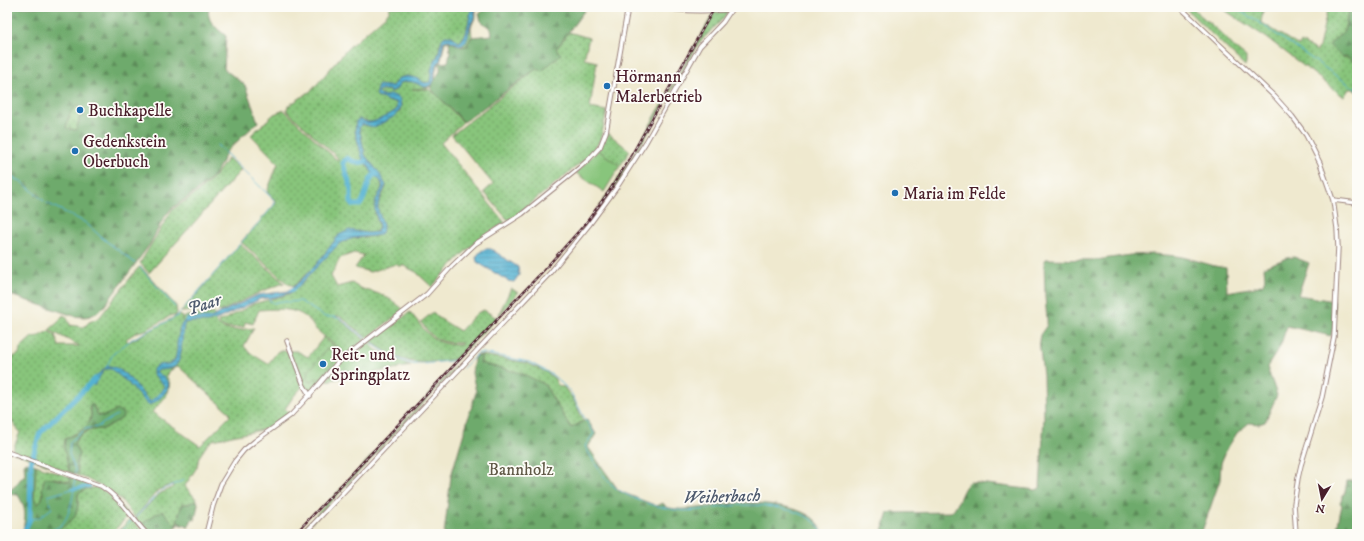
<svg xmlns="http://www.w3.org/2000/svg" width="1364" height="541" viewBox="0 0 1364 541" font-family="'IM FELL DW Pica',serif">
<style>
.grass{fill:url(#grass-dots);stroke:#697254;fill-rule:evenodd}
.forest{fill:url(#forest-firs);stroke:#5c644c;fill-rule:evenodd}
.wetland{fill:url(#wetland-marsh);stroke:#697254}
.garden{fill:#88c57c;stroke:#697254}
.water{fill:url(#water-rules);stroke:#4f687e}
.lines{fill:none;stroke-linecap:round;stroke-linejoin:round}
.stream{stroke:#54b2d2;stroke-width:1}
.canal{stroke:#54b2d2;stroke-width:3}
.river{stroke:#54b2d2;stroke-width:5}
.minor-casing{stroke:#9c847d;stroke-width:5.5}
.minor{stroke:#fff;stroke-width:3.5}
.rail-casing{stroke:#4a1f2b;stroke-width:2.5}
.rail{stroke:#fdfcf7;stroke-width:1;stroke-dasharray:3;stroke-linecap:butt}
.poi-dot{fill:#1f6fb2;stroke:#fdfcf7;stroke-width:1.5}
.labels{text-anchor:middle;stroke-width:3.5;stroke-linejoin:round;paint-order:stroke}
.poi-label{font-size:17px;fill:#4a1f2b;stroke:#fdfcf7;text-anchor:start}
.park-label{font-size:17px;fill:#605947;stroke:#fdfcf7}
.water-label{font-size:18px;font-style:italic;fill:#4e5a6e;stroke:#fdfcf7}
</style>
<defs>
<pattern id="grass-dots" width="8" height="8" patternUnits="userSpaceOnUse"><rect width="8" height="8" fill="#88c57c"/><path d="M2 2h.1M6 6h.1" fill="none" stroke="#719f66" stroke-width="1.8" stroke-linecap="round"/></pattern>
<pattern id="forest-firs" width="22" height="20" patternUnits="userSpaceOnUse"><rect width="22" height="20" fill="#6eaa6c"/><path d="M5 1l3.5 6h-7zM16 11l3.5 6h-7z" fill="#5c8a59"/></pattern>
<pattern id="wetland-marsh" width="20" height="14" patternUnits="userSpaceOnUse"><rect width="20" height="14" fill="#88c57c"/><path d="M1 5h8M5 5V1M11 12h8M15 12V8" fill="none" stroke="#719f66"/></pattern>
<pattern id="water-rules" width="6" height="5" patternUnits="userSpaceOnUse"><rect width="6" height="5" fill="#54b2d2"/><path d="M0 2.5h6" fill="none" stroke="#4890ab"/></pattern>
</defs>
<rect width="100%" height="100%" fill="#fdfcf7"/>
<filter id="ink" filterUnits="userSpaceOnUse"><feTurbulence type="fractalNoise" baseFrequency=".025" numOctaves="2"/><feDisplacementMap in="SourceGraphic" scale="8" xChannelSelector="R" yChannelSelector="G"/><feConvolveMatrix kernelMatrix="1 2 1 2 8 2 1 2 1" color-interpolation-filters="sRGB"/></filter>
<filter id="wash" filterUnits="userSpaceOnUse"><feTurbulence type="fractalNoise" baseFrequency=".012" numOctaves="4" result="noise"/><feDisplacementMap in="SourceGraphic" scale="16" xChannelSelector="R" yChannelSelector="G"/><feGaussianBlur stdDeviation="0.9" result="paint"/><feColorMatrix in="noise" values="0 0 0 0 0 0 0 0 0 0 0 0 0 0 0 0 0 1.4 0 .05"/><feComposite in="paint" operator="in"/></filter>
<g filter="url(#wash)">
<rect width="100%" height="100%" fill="#efe9cf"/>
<path class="grass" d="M390 7H472L466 33 462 40 459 42 452 36 441 41 438 55 432 67 430 82 425 83 416 78 407 76 399 78 392 86C387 87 383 84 378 86L376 92 385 100 396 102 397 109C393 113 375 123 370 122 368 122 366 121 364 120L355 131 363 160 366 163 373 174 380 180 382 186 375 213 379 227 376 232 371 233 339 235 315 266 294 286 288 284 241 242 277 202 267 192 278 163 251 135 274 114 284 110 338 161 337 157 287 111V109L288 106 312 90 348 48 386 15 389 11Z
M475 7H476V16L471 27 472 37 466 46C458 47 452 40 445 42L441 60 436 69 434 82 428 88 412 89H428L436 94 463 122 441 143 505 223C475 239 454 262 432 287L416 272 402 265 400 267 396 264 370 272 355 268 364 255 354 253 340 258 331 276 337 287 352 283C359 289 367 290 376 293 387 296 396 303 404 310L367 338 341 317 336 316 365 340 346 355 318 331C313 328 313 324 308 319 296 307 275 309 259 310L253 324 245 322 244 327 227 328 219 325 218 321 224 320 253 304 289 294 296 289 328 254 339 244 348 239 376 236 380 234 383 227 378 211V204L386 187 379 174 365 155 359 128C362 121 368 127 374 127L392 117 400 111 401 104 396 97 392 95 386 96 380 95 378 91 389 90 391 92 396 90 400 83 411 81 427 87 435 77 436 67 440 60 444 41 449 40 458 45 466 42 476 10Z
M1184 7H1191L1222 34 1236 49 1246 57V64L1245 66Z
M1220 7H1264L1261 22 1299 46 1301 42 1317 51 1319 47 1328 7H1350L1344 31 1343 58 1346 56 1357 64V92L1353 89H1349L1344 97 1267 38Z
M714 12H728C720 24 707 33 698 45 680 77 661 109 643 141 634 157 613 198 599 207L632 157Z
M569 32 589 38 584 59 597 62 590 108 607 111 601 137 598 144 588 157 510 220 507 219 484 192 493 184 452 135 536 69 542 71 561 54 556 49Z
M77 106 83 107 76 130 66 128 71 110Z
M608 133 630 151 620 166 598 150Z
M228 158 241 170 149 273 140 263 172 210 198 192 215 176Z
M240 244 284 283 260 292 220 312 216 308 200 311 181 312Z
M141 267 176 306 177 313 175 316 172 315 146 330 137 332 126 339 129 342 178 315 183 317 181 321 186 316 214 313C215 317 215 323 218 325 227 333 244 329 254 328L244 346 249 352 268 364 278 351H297L308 357 324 337 345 356 311 393 303 386 293 397 285 409 292 414 271 428 213 440 207 445 199 457 197 467 185 486 197 500 189 504H182L176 527 156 514 141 525 135 519 153 500 161 493 174 487 173 484 158 490 137 515 134 517 122 501 111 492 87 479 12 452 20 432 7 415V360L19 354 20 348 32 337 39 336 48 331 55 335 59 346H80L49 330 57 323 63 315 67 317 70 325 84 327 89 322 99 318 138 268ZM178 366 229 412 230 416 200 446 152 412C159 404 178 388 166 377L168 372ZM89 406 95 408V412L98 415 103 416 107 415 103 429C90 429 80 432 74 444L79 454 76 463 78 474 65 439C79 432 97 425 89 406Z
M511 288 518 293 497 318 457 359C443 361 423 364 409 361 395 358 382 349 370 341L410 312C427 332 431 345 461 345V343C440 343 433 340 421 322L433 312 439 318 460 331 477 313 484 310 497 318Z
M482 355 527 363 546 372 555 379C556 384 559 387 564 387L573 399 584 421 571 428 544 384 480 363Z
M456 366 457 367 301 534H298Z
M36 465 70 477 71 482 54 478 43 493 42 499 37 505 34 496Z
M97 487C109 493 119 502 127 513L124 515 126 518 111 534H55L58 532 78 506V494L86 489Z
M130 519 133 520 145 534H116Z"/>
<path class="forest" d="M7 7H209C206 22 216 27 226 36L224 69 245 85 258 122 226 152 224 158 214 176 197 191 171 209 164 218 150 244 103 308C92 317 88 318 74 316L7 294ZM77 106 83 108 76 130 66 128C68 119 69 111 77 106Z
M488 7H587L556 49 561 54 542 71 536 69 464 122 430 88 440 71V63L448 62 450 52 449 41 462 47 466 46 472 37 492 35 491 29 481 21 479 14Z
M1350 7H1357V64L1346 56 1343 58 1329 45 1344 31Z
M1153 254C1162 255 1172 255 1182 257 1197 260 1210 266 1226 268L1227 292 1255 287 1263 284 1265 279 1264 267 1287 258 1294 257 1309 263 1298 295 1334 301V328L1331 336 1287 326 1280 347 1267 367 1277 395 1265 422 1259 424 1249 423 1237 433 1227 449 1221 463 1220 480 1201 534H881L888 513 951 512C960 504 961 488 970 482L1036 490 1040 488 1044 417 1043 376 1039 340 1040 335 1047 325V320L1045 297 1044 260 1046 259 1096 260 1130 255Z
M478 355H482L480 363 521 373 544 384 571 428 587 419 596 434 588 447 619 491 657 506 663 503C664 504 666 507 667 507 680 513 722 504 738 503 760 502 803 505 818 523 820 525 821 531 823 534H444L451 476 476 392 472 373 474 358Z
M92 404 98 415 103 416 117 410 122 412 123 416 121 419 103 429 88 430 77 438 74 444 79 454 76 463 78 474 69 471 64 448 65 439C80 432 97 425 89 405Z
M26 462 36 465 34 496 37 505 42 499 43 493 42 488 45 477 70 482V477L87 484 86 489 78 494V506L75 517 55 534H15L23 532C25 515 27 510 18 495L7 494V492L14 487 23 476H25L24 464Z
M1347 481H1357V534H1342L1337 528 1342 505 1340 503 1345 492Z
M197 500 198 504 195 520 192 519 188 528 187 525H180L179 522 178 523V525C174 528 172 529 169 534H150L141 525 156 514 163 511 176 526 182 504H189Z"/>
<path class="wetland" d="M368 342 376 350 411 366 325 381 337 366Z"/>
<path class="garden" d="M598 150 620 166 604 192 576 173Z
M328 348 338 356 319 380 316 378 310 383 306 377 309 373 308 372Z"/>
<path class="water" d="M472 7H475V16L470 26 468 37 466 42 461 46 449 40 444 41C442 47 442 55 440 61 439 63 437 64 436 66 433 75 437 85 425 87 414 83 411 79 400 83L397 89 390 92 389 90H380L378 91 380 95 386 96 391 94 399 98C407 114 386 121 374 127 368 127 362 121 359 128L365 155 379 173 386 185C384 192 378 199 378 207 378 216 386 223 382 233 375 237 371 236 363 237 355 237 347 240 339 244L293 292 275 297 260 299 218 319 207 322H191L185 323C180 335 185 363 172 368 167 370 161 369 156 371 159 375 165 377 168 382 172 390 155 404 148 405L127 382 111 369H106L104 370 94 386 90 382 107 366C122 364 140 391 149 401H151L162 391 165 386 153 375V369L157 365 169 364 175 360 177 350V343L180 327 184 321 187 318H210L258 295 288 291 296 285 315 266 339 235 349 230 368 233 377 232 379 227C378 219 374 213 375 205 375 198 380 194 382 188 384 181 377 179 374 175 370 171 369 164 363 161L355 131 356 121 360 119C363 120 366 122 369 122 375 123 393 113 397 109L396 102 388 101 384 99 377 97 376 92 378 85 387 86H392L399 78 407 76 416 78 425 83 430 82 432 67 438 55 442 39 445 36H452L459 42 462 40 466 33Z
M485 249H491L518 267 519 275 514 282 508 281 477 262 476 257 481 251Z"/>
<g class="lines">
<path class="stream" d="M1233 7 1260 23 1357 90
M7 176 21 181 44 201
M47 203 86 223 101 237 135 263
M140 267 175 307
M269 297 270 301 274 303 282 301 289 302 300 301 325 317H334L341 319 365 338
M369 341C377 349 402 362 413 364 427 365 441 361 454 361
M106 368 113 354 132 339 176 317 274 205 275 201 217 145
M463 368 478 353H483L529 362 546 371 555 377 570 391 585 419 594 433 585 446C591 458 602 475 611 484 626 498 658 508 678 510 700 513 726 504 748 505 766 505 798 509 812 520 817 523 821 529 823 534
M75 474V469L69 454 70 442 85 429 97 427 117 415
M135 518 160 491 184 480
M30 519 39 518 52 508 48 496 72 489
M40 534C46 532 55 530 60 526 71 518 74 490 75 478
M119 534 132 520"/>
<path class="canal" d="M73 489 90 486"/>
<path class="river" d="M366 161C360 164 353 162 347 158L343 163 351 188V202L353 205H360C368 195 366 180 376 173
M23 534 30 519 31 462 40 433 95 379"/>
</g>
</g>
<g filter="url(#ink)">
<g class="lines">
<defs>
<path id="minor" d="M661 7C682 12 718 12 738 7
M1180 7 1275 97 1292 116 1306 135 1320 163 1333 200 1337 228 1338 247 1334 337 1322 397 1301 465 1298 478 1294 504 1296 534
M1333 200 1357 203
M287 341 304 386 310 396
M7 452 101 486C120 498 132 518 147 534
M206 534 213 506 221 484 235 461 244 450 255 441 291 415 314 390 337 363 427 294 452 266 475 244 522 214 579 168 589 159 600 147 606 132 628 7
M304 534 549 274 589 225 617 187 646 142 700 46 723 22 733 7"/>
</defs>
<use href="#minor" class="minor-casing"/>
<use href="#minor" class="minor"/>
<defs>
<path id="rail" d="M295 534 543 271 586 223 610 190 631 156 715 7"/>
</defs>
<use href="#rail" class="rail-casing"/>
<use href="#rail" class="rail"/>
</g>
</g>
<g class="poi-dot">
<circle cx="607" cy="86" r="4"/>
<circle cx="80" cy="110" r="4"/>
<circle cx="75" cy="151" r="4"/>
<circle cx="895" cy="193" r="4"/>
<circle cx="323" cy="364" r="4"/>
</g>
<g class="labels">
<g class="poi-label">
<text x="615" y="82">Hörmann<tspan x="615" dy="20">Malerbetrieb</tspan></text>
<text x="88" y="116">Buchkapelle</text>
<text x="83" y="147">Gedenkstein<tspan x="83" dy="20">Oberbuch</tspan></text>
<text x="903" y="199">Maria im Felde</text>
<text x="331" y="360">Reit- und<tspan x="331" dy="20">Springplatz</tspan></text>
</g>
<g class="park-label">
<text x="521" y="475">Bannholz</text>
</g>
<g class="water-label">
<text transform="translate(204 304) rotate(-18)" y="6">Paar</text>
<text transform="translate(722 496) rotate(-2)" y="6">Weiherbach</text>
</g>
</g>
<rect width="1364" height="541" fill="none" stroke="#fdfcf7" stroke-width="24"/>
<g transform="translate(1322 499) rotate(190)" stroke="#fdfcf7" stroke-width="3" paint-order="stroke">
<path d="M0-3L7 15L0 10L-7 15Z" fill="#4a1f2b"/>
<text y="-6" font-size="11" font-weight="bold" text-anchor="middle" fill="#4a1f2b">N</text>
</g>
</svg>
